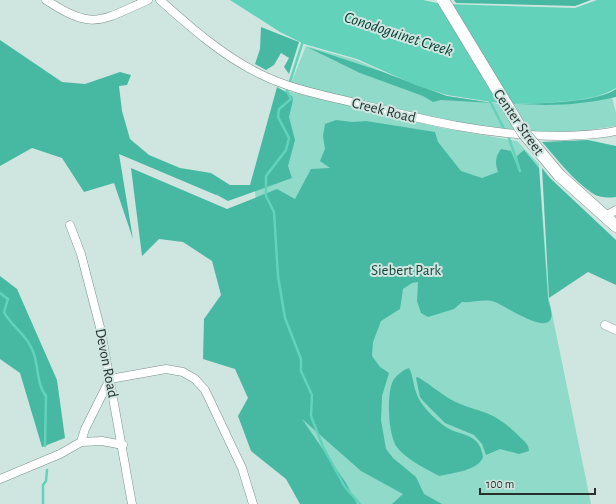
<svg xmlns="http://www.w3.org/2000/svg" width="616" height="504" viewBox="0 0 616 504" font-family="'Alegreya Sans',sans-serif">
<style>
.green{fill:#8fdac9}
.forest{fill:#47b9a3}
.water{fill:#63d2bb}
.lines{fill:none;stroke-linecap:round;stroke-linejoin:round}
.stream{stroke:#63d2bb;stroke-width:2.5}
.minor-casing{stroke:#7b908b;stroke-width:9}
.primary-casing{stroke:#7b908b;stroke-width:13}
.minor{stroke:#fff;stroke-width:8}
.primary{stroke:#fff;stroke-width:12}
.primary-bridge-casing{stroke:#7b908b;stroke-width:13;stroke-linecap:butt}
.primary-bridge{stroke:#fff;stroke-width:12}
.labels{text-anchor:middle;stroke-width:4;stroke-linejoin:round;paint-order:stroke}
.street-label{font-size:15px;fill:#28302e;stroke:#cfe6e0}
.park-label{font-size:15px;fill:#17483f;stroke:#cfe6e0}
.water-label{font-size:16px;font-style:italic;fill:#023930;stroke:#cfe6e0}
</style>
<rect width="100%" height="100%" fill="#cfe6e0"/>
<path class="green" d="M306 46 356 60 414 85 447 96 505 105 517 104 559 102 611 93 616 113V126C510 146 393 109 291 83Z
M279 89 442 128 517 141 539 164 549 299 591 504H350L299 442 267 302 255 192Z"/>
<path class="forest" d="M454 0H591L575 6 456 3Z
M261 27 299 42 289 74 284 67 289 58 281 53 274 65 266 70 255 64 260 49Z
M0 40 62 82 85 84 120 72 131 75 127 85 119 86 122 111 130 139 149 155 180 168 211 173 230 185H250L277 87 292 96 293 100 289 117 295 140 288 166 292 178 228 201 217 195 221 194 216 195 119 154 133 239 114 183 84 192 62 158 32 148 0 166Z
M307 47 380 71 447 96 493 103 441 100 433 102 423 96 360 73Z
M616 89V97C580 105 554 106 517 104 542 103 597 103 616 89Z
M336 120 352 122 366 121 435 132 438 142 461 171 482 178 498 172C495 163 495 157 501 149L511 151 520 173 517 156 524 150 539 168 548 299C549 304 553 313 551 318 546 335 504 305 495 302 484 298 473 303 462 302L454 309 428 317 421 313 417 301 418 282 412 283 403 289 400 309 381 321 373 342 372 356 380 367 389 373 382 396 381 420 386 449 393 458 416 477 424 494 442 504H392L403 494 361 471 302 419 346 483 357 504H300L286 479 251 451 238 416 248 398 235 369 203 359 204 319 221 295 212 261 183 242 159 239 142 256 131 168 227 209 277 189 295 199 311 169 330 168 320 161 325 149 323 136 325 124Z
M588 140 616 146V197C608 198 599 198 592 193 573 180 557 159 542 142Z
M542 168 550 178 616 240V285L588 272 549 298Z
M0 276 17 289 57 380 65 438 42 447 20 373 0 359Z
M409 368C413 375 413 384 416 392 419 404 433 417 443 425 458 437 480 431 483 457 478 471 452 473 439 476 425 468 405 459 396 446 388 433 386 391 394 379 398 374 403 370 409 368Z
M417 377C421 378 443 395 450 399 463 407 479 409 493 416 503 421 513 430 522 439 525 442 529 445 529 451L519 454 500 449 486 455 482 444 474 435 445 423 425 403 420 397 416 378Z"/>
<path class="water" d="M230 0H423L442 4 504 104 447 95 415 85 357 59 304 44 280 32Z
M597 0H616V88C596 103 530 104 505 104L445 4 575 8Z"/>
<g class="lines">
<path class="stream" d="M303 41 287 91 291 99 279 109 278 117 289 138 286 150 266 176V196L274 212 278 276 285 318 301 359V371L312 395 311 416 323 447 345 487 360 504
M489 99 504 129
M509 138 520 171
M0 293 8 299 4 312C11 326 26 334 32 349 39 363 36 384 46 396L45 446
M43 504V485L46 481 47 470"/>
<defs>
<path id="minor" d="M46 0C93 31 100 21 148 0
M160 0C190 27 223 56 260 74 290 89 323 95 355 103 424 120 493 137 565 136 582 135 599 135 616 131
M604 217 616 210
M70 225 81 254 101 331 132 504
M605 325 616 330
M81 442 85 429 110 379 166 369 183 372 195 379 205 390 242 468 253 504
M0 479 60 454 81 442 102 441 123 445"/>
<path id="primary" d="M559 175 616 226"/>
</defs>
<use href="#minor" class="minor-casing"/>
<use href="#primary" class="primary-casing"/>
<use href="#minor" class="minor"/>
<use href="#primary" class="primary"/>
<defs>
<path id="primary-bridge" d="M443 0 523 132 559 175"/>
</defs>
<use href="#primary-bridge" class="primary-bridge-casing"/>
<use href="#primary-bridge" class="primary-bridge"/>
</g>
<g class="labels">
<g class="street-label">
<text transform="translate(384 110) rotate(14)" y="5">Creek Road</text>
<text transform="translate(519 122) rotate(55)" y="5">Center Street</text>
<text transform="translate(107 363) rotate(79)" y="5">Devon Road</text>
</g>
<g class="park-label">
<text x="406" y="275">Siebert Park</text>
</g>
<g class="water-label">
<text transform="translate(399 33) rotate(18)" y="6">Conodoguinet Creek</text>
</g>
</g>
<path d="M480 488v6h115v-6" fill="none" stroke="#28302e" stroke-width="2"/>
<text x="486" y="488" font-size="12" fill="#28302e" stroke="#cfe6e0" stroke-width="3" paint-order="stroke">100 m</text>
</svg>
